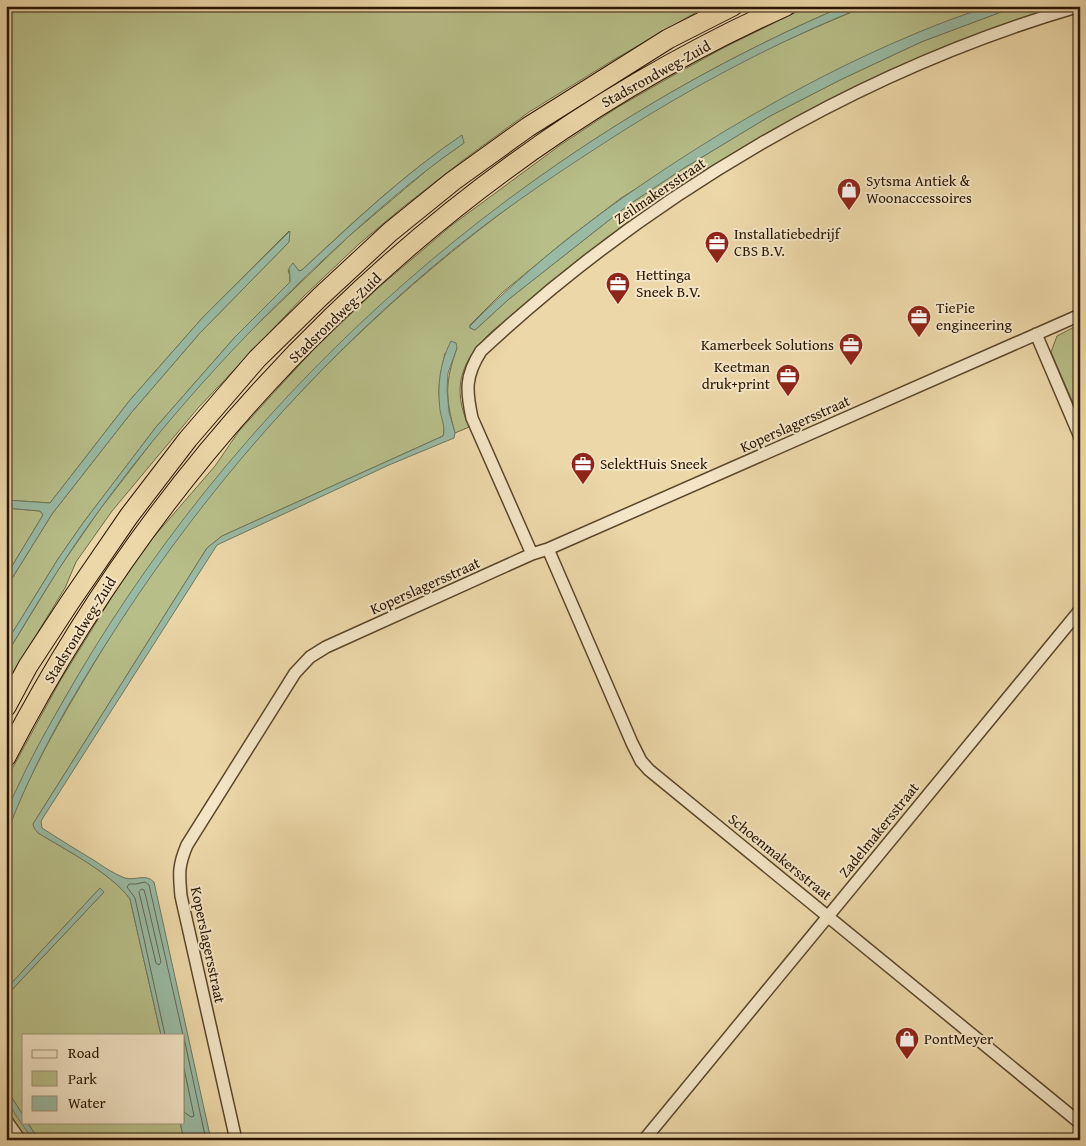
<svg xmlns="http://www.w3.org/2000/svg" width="1086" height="1146" viewBox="0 0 1086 1146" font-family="'Gentium Book Plus',serif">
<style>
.green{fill:#b7be88;stroke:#706a44}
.water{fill:#99baa4;stroke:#6c7862}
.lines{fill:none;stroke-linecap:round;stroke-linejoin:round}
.shore{stroke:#616852;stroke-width:1}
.minor-casing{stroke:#5a462a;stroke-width:14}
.trunk-casing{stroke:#291500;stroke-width:21}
.minor{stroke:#f3e5c6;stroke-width:11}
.trunk{stroke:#ecd7a8;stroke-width:19}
.labels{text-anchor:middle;stroke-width:4;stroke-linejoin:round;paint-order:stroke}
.street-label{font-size:15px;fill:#291500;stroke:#f3e5c6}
.poi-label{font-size:15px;fill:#291500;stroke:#f3e5c6;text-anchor:start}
</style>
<rect width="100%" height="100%" fill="#ecd7a8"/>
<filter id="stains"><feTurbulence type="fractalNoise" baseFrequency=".004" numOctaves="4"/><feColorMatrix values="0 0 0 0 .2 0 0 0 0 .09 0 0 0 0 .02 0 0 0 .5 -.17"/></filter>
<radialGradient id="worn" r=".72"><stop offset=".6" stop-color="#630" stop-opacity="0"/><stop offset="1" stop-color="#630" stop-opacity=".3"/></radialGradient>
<path class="green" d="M6 6H707L615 59 529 112 466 158 403 207 359 244 304 296 198 408 112 511 76 562 65 588 6 684V655L58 570 98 512 158 434 189 397 236 345 349 236 433 165 464 143 461 136C404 174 352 223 302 270L299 271 296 267 288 270 290 276V282L235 337 156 427 83 523 58 559 6 643V588L52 514 131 413 199 334 289 242V231L204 316 130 400 50 503 6 500Z
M809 6H844C567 124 330 318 154 561 97 640 46 724 6 813V780L60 681 118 587 151 540 215 466 239 431 312 351 378 288 452 225 559 146 618 107 672 76 727 46Z
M866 6H988L917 33 835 71 765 108 621 198 566 240 503 292 470 325V328L475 330 509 299 627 206 684 168 770 116 840 80 921 42 1017 6H1056L946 46 888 71 828 100 767 133 679 186 606 238 491 332C461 361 451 387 469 427L455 433C445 397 445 382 457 348L445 353C442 366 439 379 439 393 439 405 447 427 443 436L222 536 207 548 33 824 38 833C66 850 111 873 130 899L161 1035H24V1117L6 1088V996L104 892 100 888 6 989C6 954 6 920 6 885 6 869 4 852 6 836 8 823 16 810 21 798 41 753 65 712 90 670 242 413 470 204 733 66 776 44 821 25 866 6Z
M1080 324V419L1051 352 1057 336Z
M6 508 40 511 43 515 6 576Z
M6 1097 33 1140H25L6 1111Z
M27 1122H180L184 1140H39Z"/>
<path class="water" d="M844 6H866C778 41 695 85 615 136 551 177 487 220 430 269 311 370 207 489 122 619 77 688 34 759 6 836 6 829 5 819 7 812 9 803 15 793 19 784 36 747 57 712 77 677 252 380 527 141 844 6Z
M988 6H1017L921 42 840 80 770 116 684 168 627 206 509 299 475 330 470 328V326C546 249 633 187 725 131 787 94 851 60 917 33 940 23 964 15 988 6Z
M462 135 464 143C413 178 367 219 322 261 240 338 164 421 98 512 64 558 35 607 6 655V643L58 559 83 523 156 427 235 337 290 282V276L289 268 293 263 299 271 302 270C353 223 404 174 462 135Z
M290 231 289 242 199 334 131 413 52 514 6 588V576L43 515 40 511 6 508V500L50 503 130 400 204 316Z
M451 341 456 343 457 348 448 373 447 390 449 412 455 433 454 438 389 465 217 545 41 821 42 828C59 839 77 850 95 861 104 867 114 874 125 878 136 881 145 873 154 882L211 1140H184L180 1122H184V1035H161L130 899C111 873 66 850 38 833L34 828 33 824 207 548 222 536 443 436C446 428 441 418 440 410 437 386 440 362 451 341Z
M100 888 104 892 6 996V989Z
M6 1088 24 1117V1122H27L39 1140H33C23 1124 6 1107 6 1088Z"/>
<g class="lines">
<path class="shore" d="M142 889 144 890 146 897 161 962 159 965 156 963 139 892Z
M165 1035 135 898 127 887 129 884H136L145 882 149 885 183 1035
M184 1038 206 1140
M184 1068 194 1116 191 1117 184 1112"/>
<defs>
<path id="minor" d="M1036 334 1080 437
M548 549 632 743 641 761 649 770 1080 1123
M532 554 472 418C466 390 465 376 481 351 648 195 859 70 1080 6
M6 1120 20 1140
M236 1140 181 896C179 874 178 866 187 845L295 673 310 657 326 647 532 554 548 549 1080 315
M644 1140 1080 610"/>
<path id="trunk" d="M6 707 28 666 70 602 129 516 188 439 257 359 320 297 390 232 453 181 528 127 668 39 733 6
M6 757C174 431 450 157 786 6"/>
</defs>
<use href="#minor" class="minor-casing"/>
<use href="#trunk" class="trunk-casing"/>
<use href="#minor" class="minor"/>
<use href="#trunk" class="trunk"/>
</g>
<defs>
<symbol id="shop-pin" viewBox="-11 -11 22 30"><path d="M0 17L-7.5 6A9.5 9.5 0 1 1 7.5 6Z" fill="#8f2418" stroke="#f3e5c6"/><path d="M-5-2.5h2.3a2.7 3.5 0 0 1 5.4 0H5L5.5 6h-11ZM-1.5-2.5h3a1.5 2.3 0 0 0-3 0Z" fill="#fff"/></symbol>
<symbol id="office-pin" viewBox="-11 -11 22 30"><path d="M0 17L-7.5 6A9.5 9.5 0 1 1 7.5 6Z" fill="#8f2418" stroke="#f3e5c6"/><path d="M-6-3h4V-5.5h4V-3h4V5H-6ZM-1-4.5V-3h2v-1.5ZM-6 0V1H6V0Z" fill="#fff"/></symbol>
</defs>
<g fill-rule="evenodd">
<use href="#shop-pin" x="835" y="176" width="28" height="38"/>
<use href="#office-pin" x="703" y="229" width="28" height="38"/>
<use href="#office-pin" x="604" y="270" width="28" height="38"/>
<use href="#office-pin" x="905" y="303" width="28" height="38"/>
<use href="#office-pin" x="837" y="331" width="28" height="38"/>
<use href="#office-pin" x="774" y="362" width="28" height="38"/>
<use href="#office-pin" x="569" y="450" width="28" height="38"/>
<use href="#shop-pin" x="893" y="1025" width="28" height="38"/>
</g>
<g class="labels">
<g class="street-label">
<text transform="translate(656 74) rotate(-29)" y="5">Stadsrondweg-Zuid</text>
<text transform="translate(660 191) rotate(-34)" y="5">Zeilmakersstraat</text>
<text transform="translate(335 318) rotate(-44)" y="5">Stadsrondweg-Zuid</text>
<text transform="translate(795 424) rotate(-24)" y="5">Koperslagersstraat</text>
<text transform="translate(425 586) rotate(-24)" y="5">Koperslagersstraat</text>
<text transform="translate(80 630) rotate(-58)" y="5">Stadsrondweg-Zuid</text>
<text transform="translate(879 830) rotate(-51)" y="5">Zadelmakersstraat</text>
<text transform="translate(780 857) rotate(39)" y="5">Schoenmakersstraat</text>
<text transform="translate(208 945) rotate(78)" y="5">Koperslagersstraat</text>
</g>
<g class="poi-label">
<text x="866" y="186">Sytsma Antiek &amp;<tspan x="866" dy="17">Woonaccessoires</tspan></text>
<text x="734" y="239">Installatiebedrijf<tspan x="734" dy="17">CBS B.V.</tspan></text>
<text x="636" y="280">Hettinga<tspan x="636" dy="17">Sneek B.V.</tspan></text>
<text x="936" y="313">TiePie<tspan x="936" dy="17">engineering</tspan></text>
<text x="834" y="350" text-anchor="end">Kamerbeek Solutions</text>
<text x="770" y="372" text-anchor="end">Keetman<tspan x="770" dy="17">druk+print</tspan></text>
<text x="600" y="469">SelektHuis Sneek</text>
<text x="924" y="1044">PontMeyer</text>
</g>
</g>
<rect width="1086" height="1146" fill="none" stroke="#ecd7a8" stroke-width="25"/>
<rect x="8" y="8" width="1071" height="1131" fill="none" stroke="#291500" stroke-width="2.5"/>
<rect x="12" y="12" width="1061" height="1121" fill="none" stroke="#291500"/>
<rect x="22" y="1034" width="162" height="90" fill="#f3e5c6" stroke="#a29277"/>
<rect x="32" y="1050" width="25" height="8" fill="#f3e5c6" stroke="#a29277"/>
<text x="68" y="1058" font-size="15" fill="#291500">Road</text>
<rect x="32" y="1071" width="25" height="15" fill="#b7be88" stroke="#a29277"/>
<text x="68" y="1084" font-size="15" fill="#291500">Park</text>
<rect x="32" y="1096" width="25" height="15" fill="#99baa4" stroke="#a29277"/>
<text x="68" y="1108" font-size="15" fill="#291500">Water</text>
<rect width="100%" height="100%" filter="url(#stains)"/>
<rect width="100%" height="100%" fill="url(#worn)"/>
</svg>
